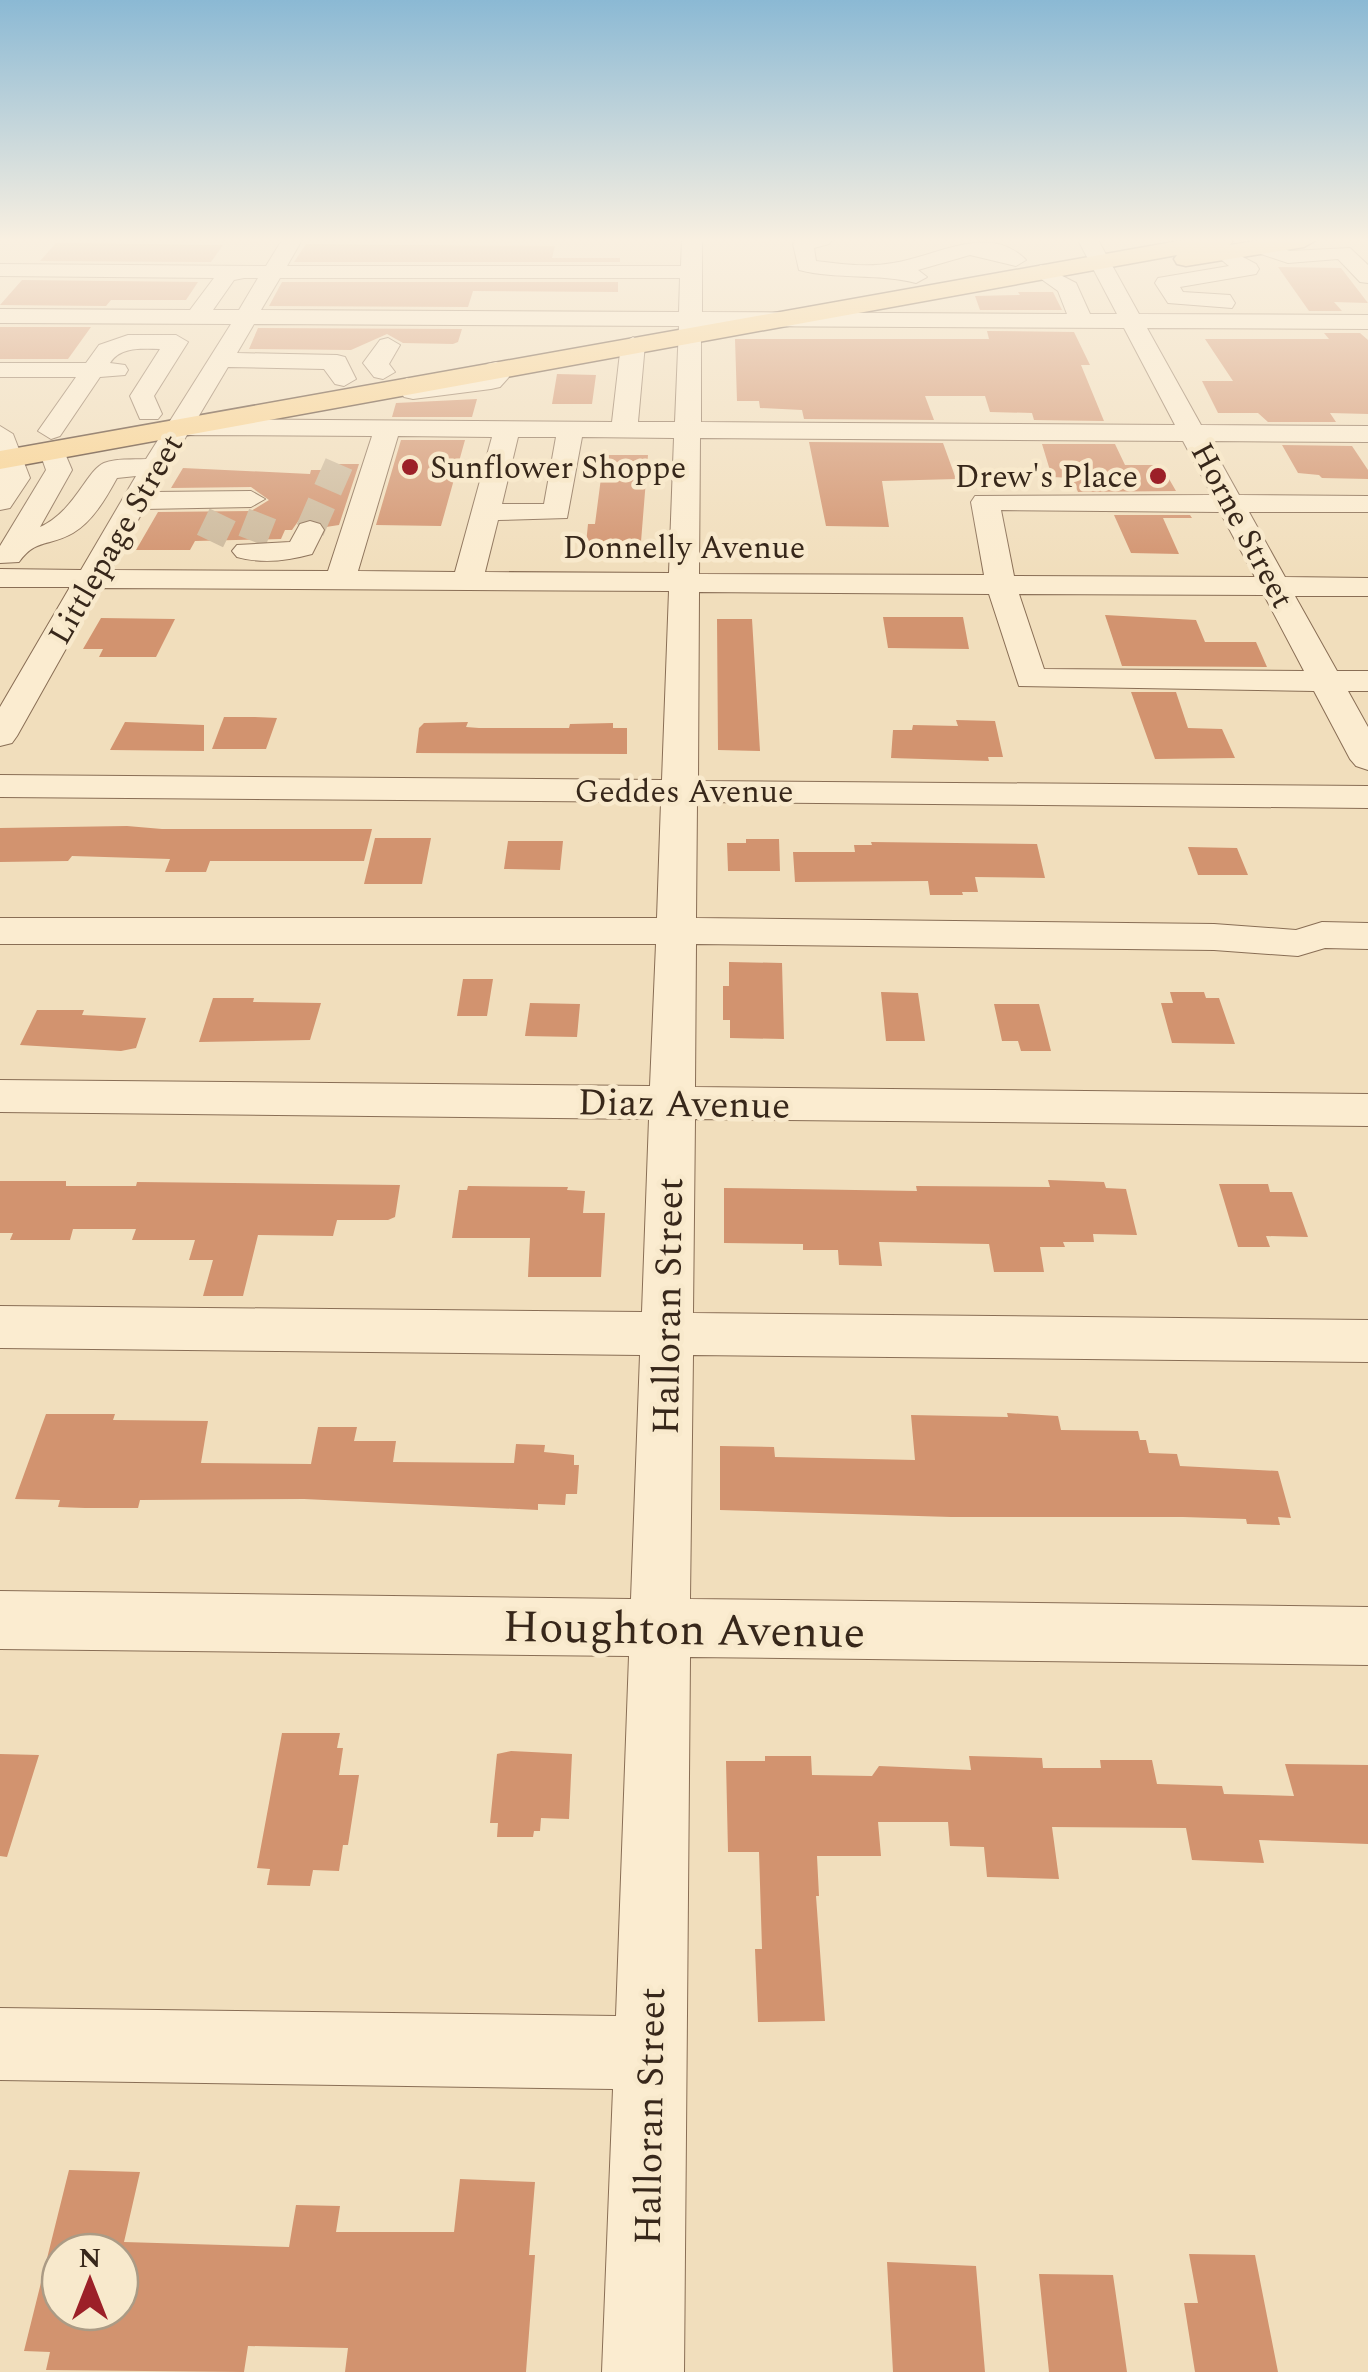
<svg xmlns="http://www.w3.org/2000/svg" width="1368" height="2372" viewBox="0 0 1368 2372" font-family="Spectral,serif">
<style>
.building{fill:#d2936f;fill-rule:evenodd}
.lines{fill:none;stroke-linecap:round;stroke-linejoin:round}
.minor-tunnel{stroke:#ccb99c;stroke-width:29;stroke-dasharray:29 15;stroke-linecap:butt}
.minor-casing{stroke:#896e55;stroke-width:2}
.major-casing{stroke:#563c2a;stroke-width:3}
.minor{fill:#fbecd0;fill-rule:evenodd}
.major{fill:#f8d290;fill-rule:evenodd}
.poi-dot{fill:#9c2028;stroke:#f8e9cc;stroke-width:4}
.labels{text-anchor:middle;stroke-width:9;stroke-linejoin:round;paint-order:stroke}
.far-poi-label{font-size:32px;fill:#37271a;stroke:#f8e9cc;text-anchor:start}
.far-street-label{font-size:32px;fill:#37271a;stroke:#f8e9cc}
.street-label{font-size:38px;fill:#37271a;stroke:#f8e9cc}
.near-street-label{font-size:45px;fill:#37271a;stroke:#f8e9cc}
</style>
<rect width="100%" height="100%" fill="#f1debc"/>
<path class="building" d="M56 243 147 244 223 245 211 262 40 261Z
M306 244 555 246 552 258H620V262H294Z
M1278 267 1341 268 1368 303 1334 302 1342 311H1309Z
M22 280 198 282 186 300H111L106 306 0 305Z
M282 282H618V292L473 291 468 307 269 306Z
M1018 292H1053L1062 310H980L975 296 1020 295Z
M0 327H91L68 359H0Z
M258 328 462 329 458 342 453 344 403 343 387 334 351 350 249 349Z
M987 331 1074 332 1090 365H1081L1104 421 1034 420 1032 413 990 412 985 396H925L934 420 804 419 802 410 760 408 759 401H737L735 339H989Z
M1324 333H1360L1368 340V414L1330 413 1336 422H1268L1258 413H1218L1202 381H1233L1205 339H1329Z
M557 374 596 375 592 404H552Z
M477 399 472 417H392L396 403Z
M401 440H465L441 526 376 525Z
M809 442 943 443 956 479 882 481 889 527 826 526Z
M1042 444H1115L1125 465H1161L1176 491 1078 492 1072 478 1052 477Z
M1282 445 1352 446 1368 470V479L1322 478 1319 475 1298 473Z
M604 455H648L640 554H585L588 524H595Z
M331 464H359L339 525 326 527 321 520 309 517 299 520 292 530H285L281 539 195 541 190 550H136L158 512 251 511 269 500 251 487 171 488 183 468 310 474 311 470H329Z
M1114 515H1190L1192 518H1163L1179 554 1131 553Z
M1105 615 1196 620 1205 642H1256L1267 667 1122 666Z
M883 617H963L969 649 888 648Z
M101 618 175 619 156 657H99L103 649H83Z
M717 619H752L760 751 718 750Z
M1131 692H1176L1188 728 1222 729 1235 758 1155 759Z
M224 717H255L277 718 266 749H212Z
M956 720 995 721 1003 757H988L989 761 891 758 893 730H912L913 725 958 726Z
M125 722 204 725V751L110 750Z
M468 722 466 727 479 728H569L570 724 613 723V728H627V754L416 753 419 728 424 723Z
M127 826 162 829H372L364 861H210L206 872H165L170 859 72 856 68 861 0 862V828Z
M375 838H431L422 884H364Z
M746 839H779L780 871H728L727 843H746Z
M508 841H563L560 870 504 869Z
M871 842 1037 844 1045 878 975 877 978 892H962L963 895H930L928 881 795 882 793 852H855L854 845H872Z
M1188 847 1237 848 1248 875H1198Z
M729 962 782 963 784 1039 730 1038V1020H723V986H729Z
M463 979H493L487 1016H457Z
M881 992 918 993 925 1041H886Z
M1170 992H1204L1206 998H1219L1235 1044 1172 1043 1161 1003H1173Z
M213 998H254L253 1002 321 1003 310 1040 199 1042Z
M530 1003 580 1004 577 1037 525 1036Z
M994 1004H1039L1051 1051H1021L1018 1041H1002Z
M37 1010H84L82 1015 146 1018 136 1048 121 1051 20 1045Z
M1048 1180 1104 1182 1106 1188 1126 1189 1137 1235 1093 1234 1094 1242H1063L1065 1247H1040L1044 1272H994L989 1244 879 1242 882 1266 839 1265 838 1250H803V1244L724 1243V1188L917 1191 916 1186 1050 1187Z
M0 1181H66V1186H136L137 1182 400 1185 395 1217 388 1220H337L333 1236 258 1235 243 1296H203L213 1260H189L195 1240H132L136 1229H73L70 1240H10L13 1233H0Z
M1219 1184H1268L1270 1192H1292L1308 1237 1266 1236 1270 1247H1238Z
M468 1186 568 1187 567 1190 585 1191 583 1213H605L601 1277H528L530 1238H452L459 1190H467Z
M1007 1413 1058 1416 1061 1430 1138 1431 1140 1440H1146L1149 1453 1177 1454 1180 1466 1278 1471 1291 1518 1278 1517 1280 1525 1247 1524 1246 1519 1183 1517H951L720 1510V1446L774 1447 775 1457 915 1460 911 1415 1008 1417Z
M46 1414H115L113 1420 208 1421 201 1463 311 1464 318 1427H357L354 1441H396L393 1462 514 1463 516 1444 545 1445 544 1452 574 1455V1465H579L577 1494H566L565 1505 538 1504V1510L304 1499 140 1500 138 1508H85L58 1507 60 1500 15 1499Z
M282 1733H340L337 1748H343L339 1775H359L348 1845H343L339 1871 313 1870 310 1886 267 1885 270 1869 257 1868Z
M511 1751 572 1754 569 1819 541 1818 540 1831H534L533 1837H497L498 1823H490L497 1754Z
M0 1754 39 1755 7 1857 0 1856Z
M765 1756H811L812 1775 872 1776 879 1766 971 1770 969 1756 1042 1758 1043 1768H1101L1100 1760H1152L1157 1784 1222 1786 1224 1794 1294 1796 1285 1764 1368 1765V1844L1259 1840 1264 1863 1192 1860 1186 1828 1052 1827 1059 1879 987 1877 984 1847 950 1846 948 1822H878L881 1856H817L819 1896H816L825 2021 758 2022 755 1949H762L759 1852H728L726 1761H765Z
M69 2170 140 2172 124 2242 289 2247 296 2205 340 2206 336 2232H454L460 2179 535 2182 529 2255H535L526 2372H345L348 2348 248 2346 244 2372 46 2370 50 2352 24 2351ZM60 2252H120V2312H60Z
M1189 2254 1255 2255 1278 2372H1195L1184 2303H1198Z
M887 2262 976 2266 985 2372H893Z
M1039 2274 1113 2275 1127 2372H1049Z"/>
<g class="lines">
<path class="minor-tunnel" d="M310 530 339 464
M210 541 226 508
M252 541 265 508"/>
<defs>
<path id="minor" d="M282 240H302L287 266H681L682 240H702V312L1067 314 1058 291 1030 271 1041 265 1076 283 1090 314H1117L1078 240H1098L1139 314 1368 315V329L1147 328 1201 425 1368 426V442L1209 441 1239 495 1368 496V512H1249L1285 577 1368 578V596H1295L1337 671H1368V691H1348L1368 727V770L1356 766 1350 759 1314 691 1019 686 989 594 699 592 698 781 1368 786V808L697 802 696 918 1214 924 1296 930 1322 922 1368 923V949L1325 948 1298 956 1214 950 696 944 695 1087 1368 1094V1126L695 1119 693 1313 1368 1320V1362L693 1355 690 1599 1368 1607V1665L690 1657 684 2372H602L613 2089 0 2080V2008L616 2016 629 1656 0 1649V1591L631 1599 640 1355 0 1348V1306L642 1312 649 1119 0 1112V1080L650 1086 656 944H0V918H657L661 802 0 797V775L662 780 669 591 100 588 17 736 12 743 0 746V707L70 587H0V569L81 570 136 476 117 478C106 498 93 521 73 533 49 547 36 538 19 562L0 563V546L46 470 39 450 43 444H61L72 470 40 527C75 511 86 471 104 463 116 458 133 460 146 459L231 324 0 323V309L190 310 214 278 0 276V264L266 266ZM244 278H258L239 310H213L234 280ZM280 278H680L679 312 261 310ZM254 324 679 326 675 422H638L645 344 633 337 621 344 612 422 197 419 228 367 324 369 335 384 344 386 356 379 345 357 337 355 237 353ZM701 326 1124 328 1175 425 701 422ZM187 435 372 436 328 571 111 570 144 509 251 507 265 499 251 491 154 492ZM398 436 492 437 455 572 358 571ZM518 437H556L544 504H502ZM582 437 674 438 669 573 485 572 498 520 567 518ZM700 438 1183 441 1212 495 975 496 971 502 984 575 699 574ZM1001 510 1220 512 1255 577 1014 576ZM1019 594 1264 595 1304 671 1044 669Z
M796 240H832L829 244 814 248 816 261C842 264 867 268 893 263 935 257 989 222 1026 260L1016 266 970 255 918 270 927 277 916 283C878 273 838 280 799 270L793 244Z
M1259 241 1290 251 1350 248 1368 265V283L1360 282 1338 259 1288 263 1252 251 1249 247Z
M1222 246 1256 264 1259 269 1256 274 1180 287 1183 292 1230 295 1235 303 1232 308 1168 303 1155 283 1158 278 1229 266 1212 252Z
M128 335H176L188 342 154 396 162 414 158 419H140L130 396 160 349C142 349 121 346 110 363L125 365 128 370 125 375 100 377 60 436 51 439 38 431 76 377H0V363H86L99 345Z
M388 338 400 345 389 364 395 372 383 379 374 377 363 363 380 340Z
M496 362 505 364 509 377 500 387 491 389 413 399 404 397 395 385 407 378 419 384 484 376 487 364Z
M0 426 13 434 30 478 10 508 0 510Z
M310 521 320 524 324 530 312 554C287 561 263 564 237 557L232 551 237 545 290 542 300 524Z"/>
<path id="major" d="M1184 240H1233L1230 245 1262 240H1316L1304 247 1186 266 1177 264 1174 259 1177 255 0 469V451Z"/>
</defs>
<use href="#minor" class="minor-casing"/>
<use href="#major" class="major-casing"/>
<use href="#minor" class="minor"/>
<use href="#major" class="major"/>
</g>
<linearGradient id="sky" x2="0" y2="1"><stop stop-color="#8bb9d4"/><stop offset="0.42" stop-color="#f9f0e1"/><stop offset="1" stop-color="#f9f0e1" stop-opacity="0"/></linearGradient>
<rect width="1368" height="572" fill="url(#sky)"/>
<g class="poi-dot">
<circle cx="410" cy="467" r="10"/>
<circle cx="1158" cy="476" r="10"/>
</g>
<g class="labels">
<g class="far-poi-label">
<text x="430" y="478">Sunflower Shoppe</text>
<text x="1138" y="487" text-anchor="end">Drew's Place</text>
</g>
<g class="far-street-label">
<text transform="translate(1243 525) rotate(62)" y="11">Horne Street</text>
<text transform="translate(115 539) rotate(-60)" y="11">Littlepage Street</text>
<text x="684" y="558">Donnelly Avenue</text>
<text x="684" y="802">Geddes Avenue</text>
</g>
<g class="street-label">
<text transform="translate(684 1103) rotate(1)" y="13">Diaz Avenue</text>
<text transform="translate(667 1306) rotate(-89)" y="13">Halloran Street</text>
<text transform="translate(649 2116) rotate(-89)" y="13">Halloran Street</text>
</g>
<g class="near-street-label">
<text transform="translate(684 1628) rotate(1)" y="16">Houghton Avenue</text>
</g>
</g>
<g transform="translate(90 2282)"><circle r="48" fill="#f8e9cc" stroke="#ab9b85" stroke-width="2.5"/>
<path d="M0-8L18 38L0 25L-18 38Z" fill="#9c2028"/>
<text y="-15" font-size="28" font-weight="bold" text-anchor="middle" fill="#37271a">N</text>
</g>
</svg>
